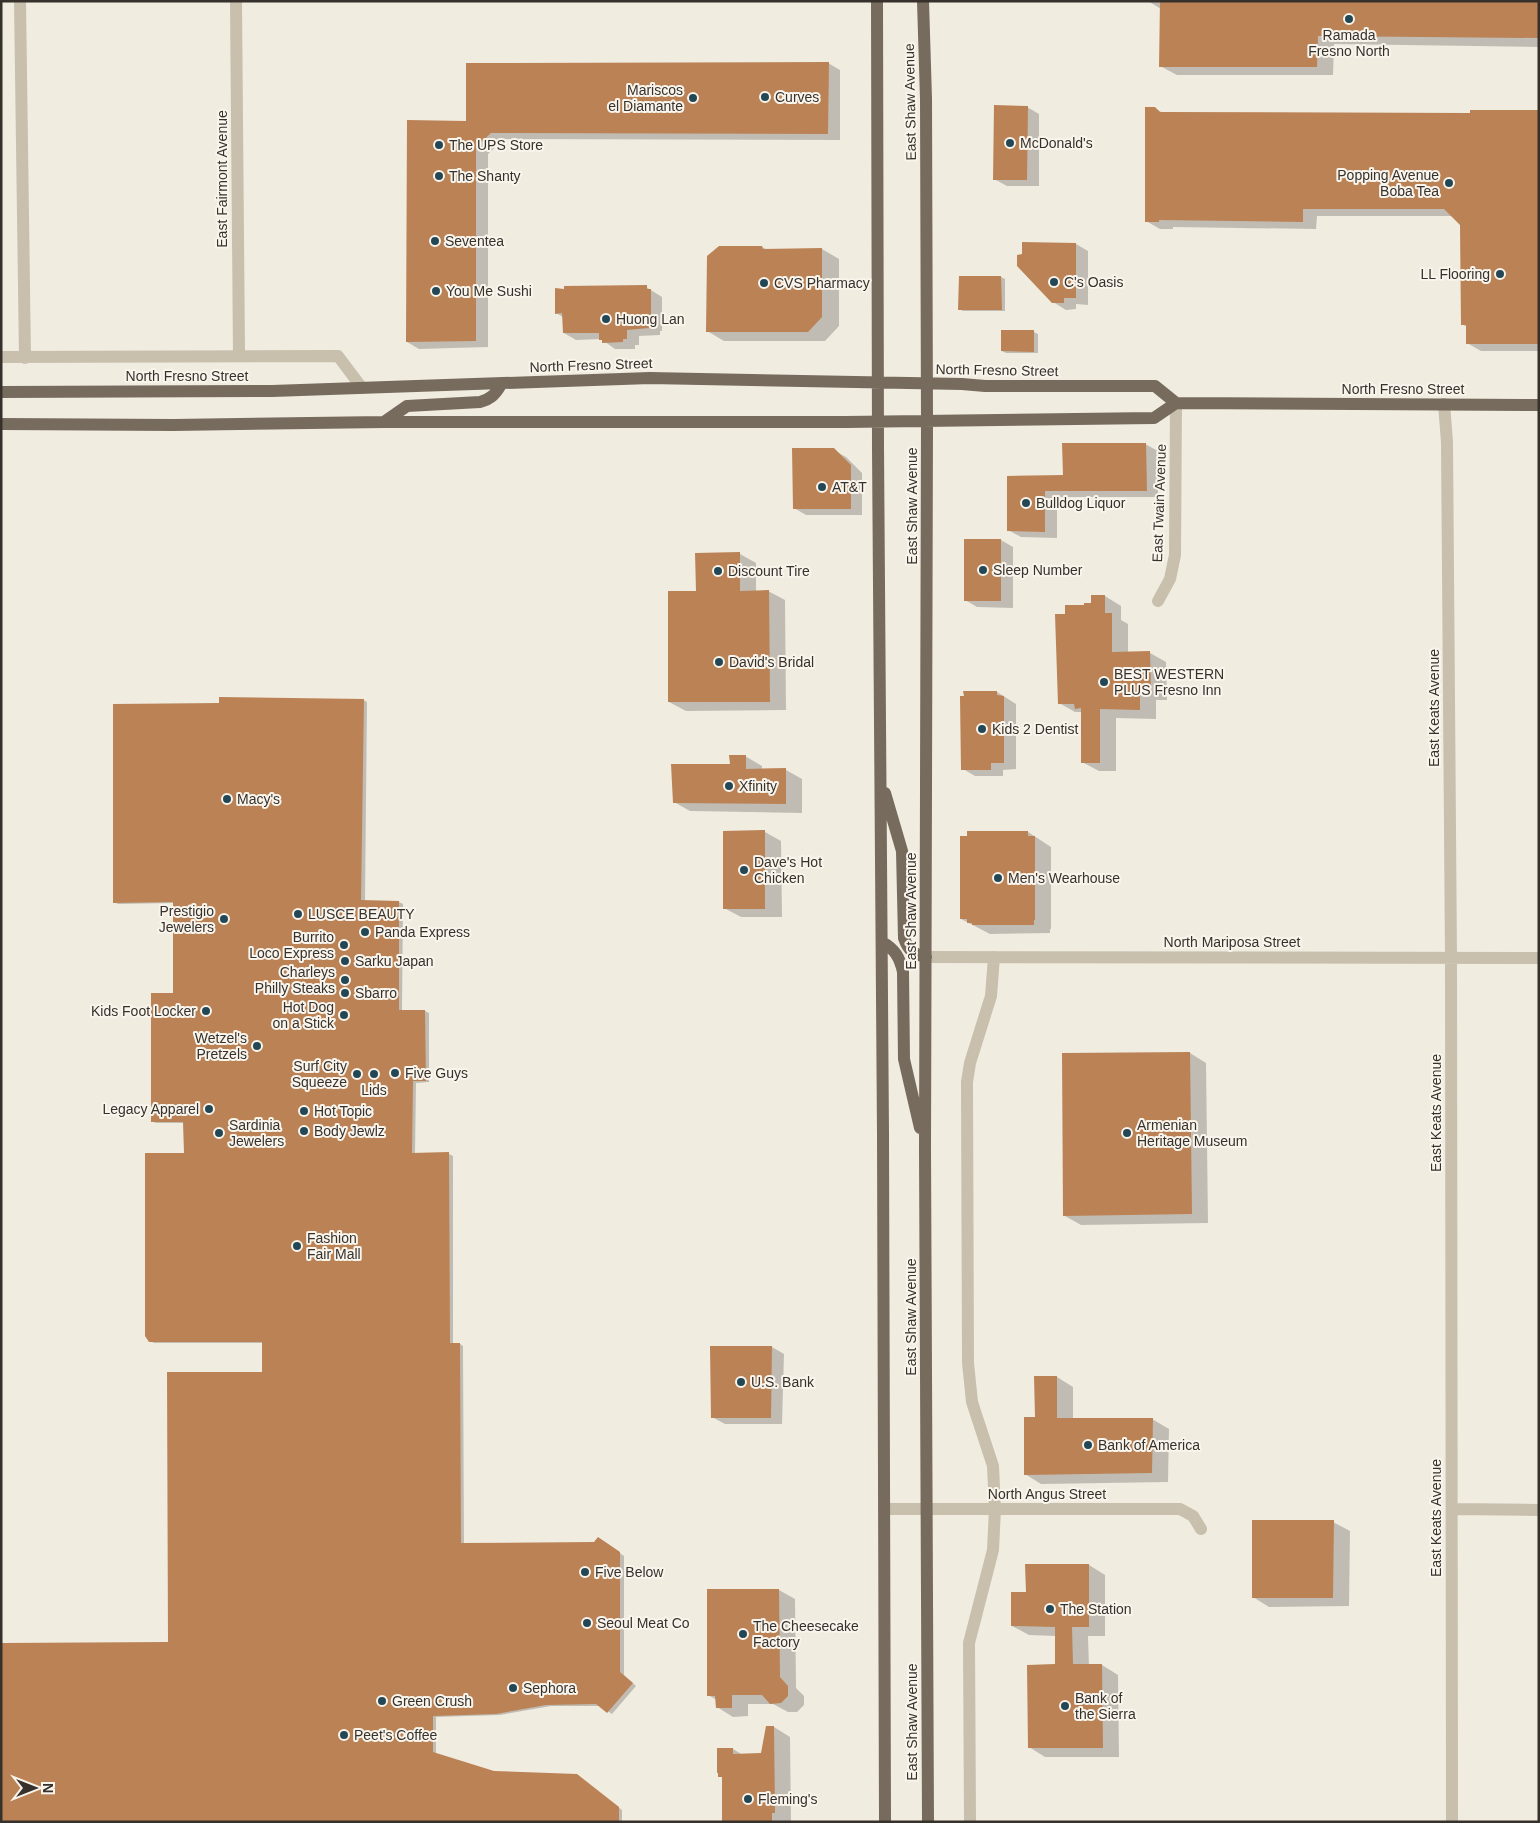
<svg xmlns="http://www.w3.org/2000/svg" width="1540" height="1823" viewBox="0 0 1540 1823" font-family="Helvetica,sans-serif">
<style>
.shadow{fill:#0003}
.building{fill:#ba8255}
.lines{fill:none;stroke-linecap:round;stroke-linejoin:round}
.minor{stroke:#c8bfad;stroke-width:12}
.major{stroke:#776b5e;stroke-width:12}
.poi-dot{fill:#244755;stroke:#f9f5ec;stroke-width:2}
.labels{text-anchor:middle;stroke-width:4;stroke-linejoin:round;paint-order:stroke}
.poi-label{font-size:14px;fill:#37312b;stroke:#f9f5ec;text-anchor:start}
.street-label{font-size:14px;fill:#37312b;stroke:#f9f5ec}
</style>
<rect width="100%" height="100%" fill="#f1ece0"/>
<path class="shadow" d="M1148 1H1539V47L1334 44 1333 75H1177L1160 66 1161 9Z
M828 63 840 70V140L504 139 488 154V347L419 349 407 342 467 122Z
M1027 107 1039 114V186H1007L994 179Z
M1154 108 1163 113 1471 114 1539 112V351H1481L1467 343V327L1462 324V225L1453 216H1317L1316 229 1173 227V229H1160L1146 221Z
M1024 244H1076L1088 251V305L1076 304V309L1066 310 1053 302 1023 256Z
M762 247 768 250 822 249 839 259V326L825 341H724L707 331Z
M960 277H1001L1005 279V311H963L959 309Z
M646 287 662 297V331H660V335L639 336V345H635V349H615L601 339 576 340 564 333 563 317 556 313Z
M1002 331 1034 332 1038 334V353H1006L1002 351Z
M1145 444 1158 451V497H1057V538L1021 537 1008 530V477L1064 476Z
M833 450 846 457 862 473V515H806L794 508Z
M1001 540 1013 547V608L977 607 965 600Z
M740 554 756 563V591H768L785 600 786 710 686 711 669 702Z
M1105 596 1121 606V620L1128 624V653H1150L1166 662 1167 700H1156V719L1116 718V771H1099L1082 762V712H1075L1059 703 1066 615Z
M997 692 1016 704V769L1003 770V776H975L963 769Z
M363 700 367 702 365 901 399 902 403 904 402 1011H425L429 1013V1082L416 1083 415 1154H449L453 1156V1344H460L463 1346 464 1545 594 1543 602 1540 624 1556V1675L636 1686 612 1714 600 1706H551L500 1715 436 1717V1754L494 1772 581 1778 622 1810V1822H1L169 1643 263 1373V1343H154L150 1341 185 1155 184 1123H156L152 1121 175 994 174 903 118 904 114 902 220 704Z
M745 756 762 766V770H786L802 779V813L690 811 674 802Z
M765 832 781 841 782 917H741L724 908Z
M1028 832 1051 847V929H1050V933L990 934 961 919Z
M1190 1053 1206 1063 1208 1223 1081 1225 1065 1216 1063 1054Z
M772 1347 784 1354 782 1424H725L712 1417 711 1348Z
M1057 1377 1073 1387V1419H1152L1169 1429 1168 1482 1041 1484 1025 1474 1036 1418Z
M1333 1522 1350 1531 1349 1606 1269 1607 1253 1597Z
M1027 1565H1089L1105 1575V1636H1088L1089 1666 1102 1665 1118 1675 1119 1757H1045L1029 1747 1056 1666V1636L1029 1635 1012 1626 1027 1594Z
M779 1590 795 1599 796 1688 804 1696V1705L797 1712H788L773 1704H748V1716L733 1717 717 1707V1700L708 1695Z
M774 1727 790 1737 791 1821 722 1822 723 1778 720 1776 733 1749 743 1755H762Z"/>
<path class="building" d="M1160 1H1539V38L1318 36 1317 67H1159Z
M829 62 828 134 491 133 476 147V341L406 342 407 120 466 121V63Z
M994 105 1028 106 1027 180H993Z
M1145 107H1155L1160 112 1470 113V110H1539V344H1466V325H1461L1460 225 1444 209H1303V222L1159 220V222H1145Z
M1022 242 1076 243V298H1064V303H1052L1017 266V255L1022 254Z
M719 246H762L763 249 822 248V317L808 332H706L707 256Z
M959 276H1001L1002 310H958Z
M647 285V289H651V325H648L649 328 627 330V339H623V342L602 343V340H599V333H563L562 313 555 314V288L564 289V286Z
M1001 330H1034V352L1001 351Z
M1062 443H1146L1147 491H1045V532L1007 531V476L1063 475Z
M792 448H834L851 465V509H793Z
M964 539H1001V601H964Z
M740 552V591L769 590 770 702H668V591H696L695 553Z
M1091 595H1105V613H1112V652L1150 651 1151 691H1140V710L1100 709V763H1081V708L1075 709 1074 704H1058L1055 614H1065V605H1084V603H1091Z
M963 691H997V695L1004 696V763H991V770H961L960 696H964Z
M219 697 364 699 361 900 399 901V1010H425L426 1081H413L412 1153 449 1152 450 1343H460L461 1543 594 1542 598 1537 620 1552V1672L633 1683 607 1713 596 1704 546 1705 496 1714 433 1716V1752L494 1771 577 1774 619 1807V1822H1V1643L168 1642 167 1372H262V1342H149L145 1336V1153H184L183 1122H151V993H173V902L113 903V704L219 703Z
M729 755H746V769L786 768V804L673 803 671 764H730Z
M765 830V909H723V831Z
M967 831H1028V836H1035V920H1034V925H972V923H967V919H960V836H967Z
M1190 1052 1192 1214 1063 1216 1062 1053Z
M710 1346H772L771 1418H711Z
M1034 1376H1057V1418H1153L1152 1473 1024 1475V1417H1035Z
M1252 1520H1334L1333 1598H1252Z
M1025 1564H1089V1627H1072L1073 1664H1102L1103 1748H1028L1027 1665 1055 1664V1627L1011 1626V1592H1026Z
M707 1589H779L780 1677 788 1686V1696L781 1703 770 1704 762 1695H732V1708H716L715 1696H707Z
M766 1726H774L775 1813H772V1822H722V1777H718V1773H717V1748H733V1754L761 1753Z"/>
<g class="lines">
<path class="minor" d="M20 1 25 358
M236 1 239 356
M1 357 338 356 362 388
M1444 404 1447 442 1451 958 1452 1822
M1158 601 1170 579 1175 555 1176 403
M926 957 1539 958
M884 1509H1180L1193 1516 1201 1529
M1452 1509 1539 1510
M970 1822 969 1643 993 1550 995 1509 993 1466 972 1402 968 1363 967 1082 970 1063 991 996 994 957"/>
<path class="major" d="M877 1 878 448 883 1134 885 1822
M923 1 926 99 927 421 925 1150 928 1822
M1 392 272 391 650 378 962 384 985 386H1155L1176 403
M384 422 407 406 480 402C491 399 496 394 502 383
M1 424 173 425 384 422H846L1154 418 1176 403 1539 405
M885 793 902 851 904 938C908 950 913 954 926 957
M882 942C895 949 900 958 903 972L904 1059 920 1128"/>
</g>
<g class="poi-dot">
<circle cx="1349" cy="19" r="5"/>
<circle cx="765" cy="97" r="5"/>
<circle cx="693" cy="98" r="5"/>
<circle cx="1010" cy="143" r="5"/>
<circle cx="439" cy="145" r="5"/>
<circle cx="439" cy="176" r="5"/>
<circle cx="1449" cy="183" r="5"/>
<circle cx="435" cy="241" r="5"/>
<circle cx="1500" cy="274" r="5"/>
<circle cx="1054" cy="282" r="5"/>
<circle cx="764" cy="283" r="5"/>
<circle cx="436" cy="291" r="5"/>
<circle cx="606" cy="319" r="5"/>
<circle cx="822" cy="487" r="5"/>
<circle cx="1026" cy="503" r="5"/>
<circle cx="983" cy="570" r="5"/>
<circle cx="718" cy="571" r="5"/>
<circle cx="719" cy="662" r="5"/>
<circle cx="1104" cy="682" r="5"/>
<circle cx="982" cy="729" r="5"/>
<circle cx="729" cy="786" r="5"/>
<circle cx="227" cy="799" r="5"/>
<circle cx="744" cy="870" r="5"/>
<circle cx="998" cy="878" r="5"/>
<circle cx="298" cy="914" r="5"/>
<circle cx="224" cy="919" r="5"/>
<circle cx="365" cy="932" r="5"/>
<circle cx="344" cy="945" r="5"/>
<circle cx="345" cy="961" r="5"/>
<circle cx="345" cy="980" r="5"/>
<circle cx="345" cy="993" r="5"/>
<circle cx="206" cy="1011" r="5"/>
<circle cx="344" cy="1015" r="5"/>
<circle cx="257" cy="1046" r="5"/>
<circle cx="395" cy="1073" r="5"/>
<circle cx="357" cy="1074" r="5"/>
<circle cx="374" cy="1074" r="5"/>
<circle cx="209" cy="1109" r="5"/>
<circle cx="304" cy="1111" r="5"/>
<circle cx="304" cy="1131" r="5"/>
<circle cx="219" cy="1133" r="5"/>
<circle cx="1127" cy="1133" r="5"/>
<circle cx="297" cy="1246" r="5"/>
<circle cx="741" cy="1382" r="5"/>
<circle cx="1088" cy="1445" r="5"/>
<circle cx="585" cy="1572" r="5"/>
<circle cx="1050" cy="1609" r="5"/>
<circle cx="587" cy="1623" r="5"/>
<circle cx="743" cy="1634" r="5"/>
<circle cx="513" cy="1688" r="5"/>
<circle cx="382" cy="1701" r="5"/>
<circle cx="1065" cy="1706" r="5"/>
<circle cx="344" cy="1735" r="5"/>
<circle cx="748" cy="1799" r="5"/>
</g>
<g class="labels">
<g class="poi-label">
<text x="1349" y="40" text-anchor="middle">Ramada<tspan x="1349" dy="16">Fresno North</tspan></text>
<text x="683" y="95" text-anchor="end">Mariscos<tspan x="683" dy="16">el Diamante</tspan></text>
<text x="775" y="102">Curves</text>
<text x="1020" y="148">McDonald's</text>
<text x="449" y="150">The UPS Store</text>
<text x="1439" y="180" text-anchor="end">Popping Avenue<tspan x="1439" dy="16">Boba Tea</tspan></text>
<text x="449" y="181">The Shanty</text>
<text x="445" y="246">Seventea</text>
<text x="1490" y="279" text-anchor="end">LL Flooring</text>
<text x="1064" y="287">C's Oasis</text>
<text x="774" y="288">CVS Pharmacy</text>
<text x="446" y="296">You Me Sushi</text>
<text x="616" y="324">Huong Lan</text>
<text x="832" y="492">AT&amp;T</text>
<text x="1036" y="508">Bulldog Liquor</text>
<text x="993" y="575">Sleep Number</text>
<text x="728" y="576">Discount Tire</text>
<text x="729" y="667">David's Bridal</text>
<text x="1114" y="679">BEST WESTERN<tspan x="1114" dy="16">PLUS Fresno Inn</tspan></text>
<text x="992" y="734">Kids 2 Dentist</text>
<text x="739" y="791">Xfinity</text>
<text x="237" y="804">Macy's</text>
<text x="754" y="867">Dave's Hot<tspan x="754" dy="16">Chicken</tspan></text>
<text x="1008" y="883">Men's Wearhouse</text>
<text x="214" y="916" text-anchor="end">Prestigio<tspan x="214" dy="16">Jewelers</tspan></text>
<text x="308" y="919">LUSCE BEAUTY</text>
<text x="375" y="937">Panda Express</text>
<text x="334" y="942" text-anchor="end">Burrito<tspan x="334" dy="16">Loco Express</tspan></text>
<text x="355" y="966">Sarku Japan</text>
<text x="335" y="977" text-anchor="end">Charleys<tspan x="335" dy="16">Philly Steaks</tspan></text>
<text x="355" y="998">Sbarro</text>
<text x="334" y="1012" text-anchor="end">Hot Dog<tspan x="334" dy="16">on a Stick</tspan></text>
<text x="196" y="1016" text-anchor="end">Kids Foot Locker</text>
<text x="247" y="1043" text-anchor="end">Wetzel's<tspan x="247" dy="16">Pretzels</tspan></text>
<text x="347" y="1071" text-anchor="end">Surf City<tspan x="347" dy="16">Squeeze</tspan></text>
<text x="405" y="1078">Five Guys</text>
<text x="374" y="1095" text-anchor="middle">Lids</text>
<text x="199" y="1114" text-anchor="end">Legacy Apparel</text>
<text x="314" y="1116">Hot Topic</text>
<text x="229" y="1130">Sardinia<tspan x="229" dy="16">Jewelers</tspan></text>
<text x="1137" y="1130">Armenian<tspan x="1137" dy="16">Heritage Museum</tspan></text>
<text x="314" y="1136">Body Jewlz</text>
<text x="307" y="1243">Fashion<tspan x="307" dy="16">Fair Mall</tspan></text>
<text x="751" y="1387">U.S. Bank</text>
<text x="1098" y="1450">Bank of America</text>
<text x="595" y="1577">Five Below</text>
<text x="1060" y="1614">The Station</text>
<text x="597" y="1628">Seoul Meat Co</text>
<text x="753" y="1631">The Cheesecake<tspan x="753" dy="16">Factory</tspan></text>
<text x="523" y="1693">Sephora</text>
<text x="1075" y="1703">Bank of<tspan x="1075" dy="16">the Sierra</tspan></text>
<text x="392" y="1706">Green Crush</text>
<text x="354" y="1740">Peet's Coffee</text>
<text x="758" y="1804">Fleming's</text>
</g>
<g class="street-label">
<text transform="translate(910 102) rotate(-91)" y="5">East Shaw Avenue</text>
<text transform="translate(222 179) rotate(-90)" y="5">East Fairmont Avenue</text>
<text transform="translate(591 365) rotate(-2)" y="5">North Fresno Street</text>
<text transform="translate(997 370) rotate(1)" y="5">North Fresno Street</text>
<text x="187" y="381">North Fresno Street</text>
<text x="1403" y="394">North Fresno Street</text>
<text transform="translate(1159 503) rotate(-88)" y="5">East Twain Avenue</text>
<text transform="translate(912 506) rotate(-90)" y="5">East Shaw Avenue</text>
<text transform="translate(1434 708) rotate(-90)" y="5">East Keats Avenue</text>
<text transform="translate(911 911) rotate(-90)" y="5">East Shaw Avenue</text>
<text x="1232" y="947">North Mariposa Street</text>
<text transform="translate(1436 1113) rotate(-90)" y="5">East Keats Avenue</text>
<text transform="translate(911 1317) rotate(-90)" y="5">East Shaw Avenue</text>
<text x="1047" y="1499">North Angus Street</text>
<text transform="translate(1436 1518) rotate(-90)" y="5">East Keats Avenue</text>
<text transform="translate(912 1722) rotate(-90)" y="5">East Shaw Avenue</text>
</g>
</g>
<rect width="1540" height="1823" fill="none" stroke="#37312b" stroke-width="5"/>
<g transform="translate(35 1788) rotate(90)" stroke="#f9f5ec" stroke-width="4" paint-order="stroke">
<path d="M0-4L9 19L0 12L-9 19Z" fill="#37312b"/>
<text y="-8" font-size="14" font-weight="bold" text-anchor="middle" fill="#37312b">N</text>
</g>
</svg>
